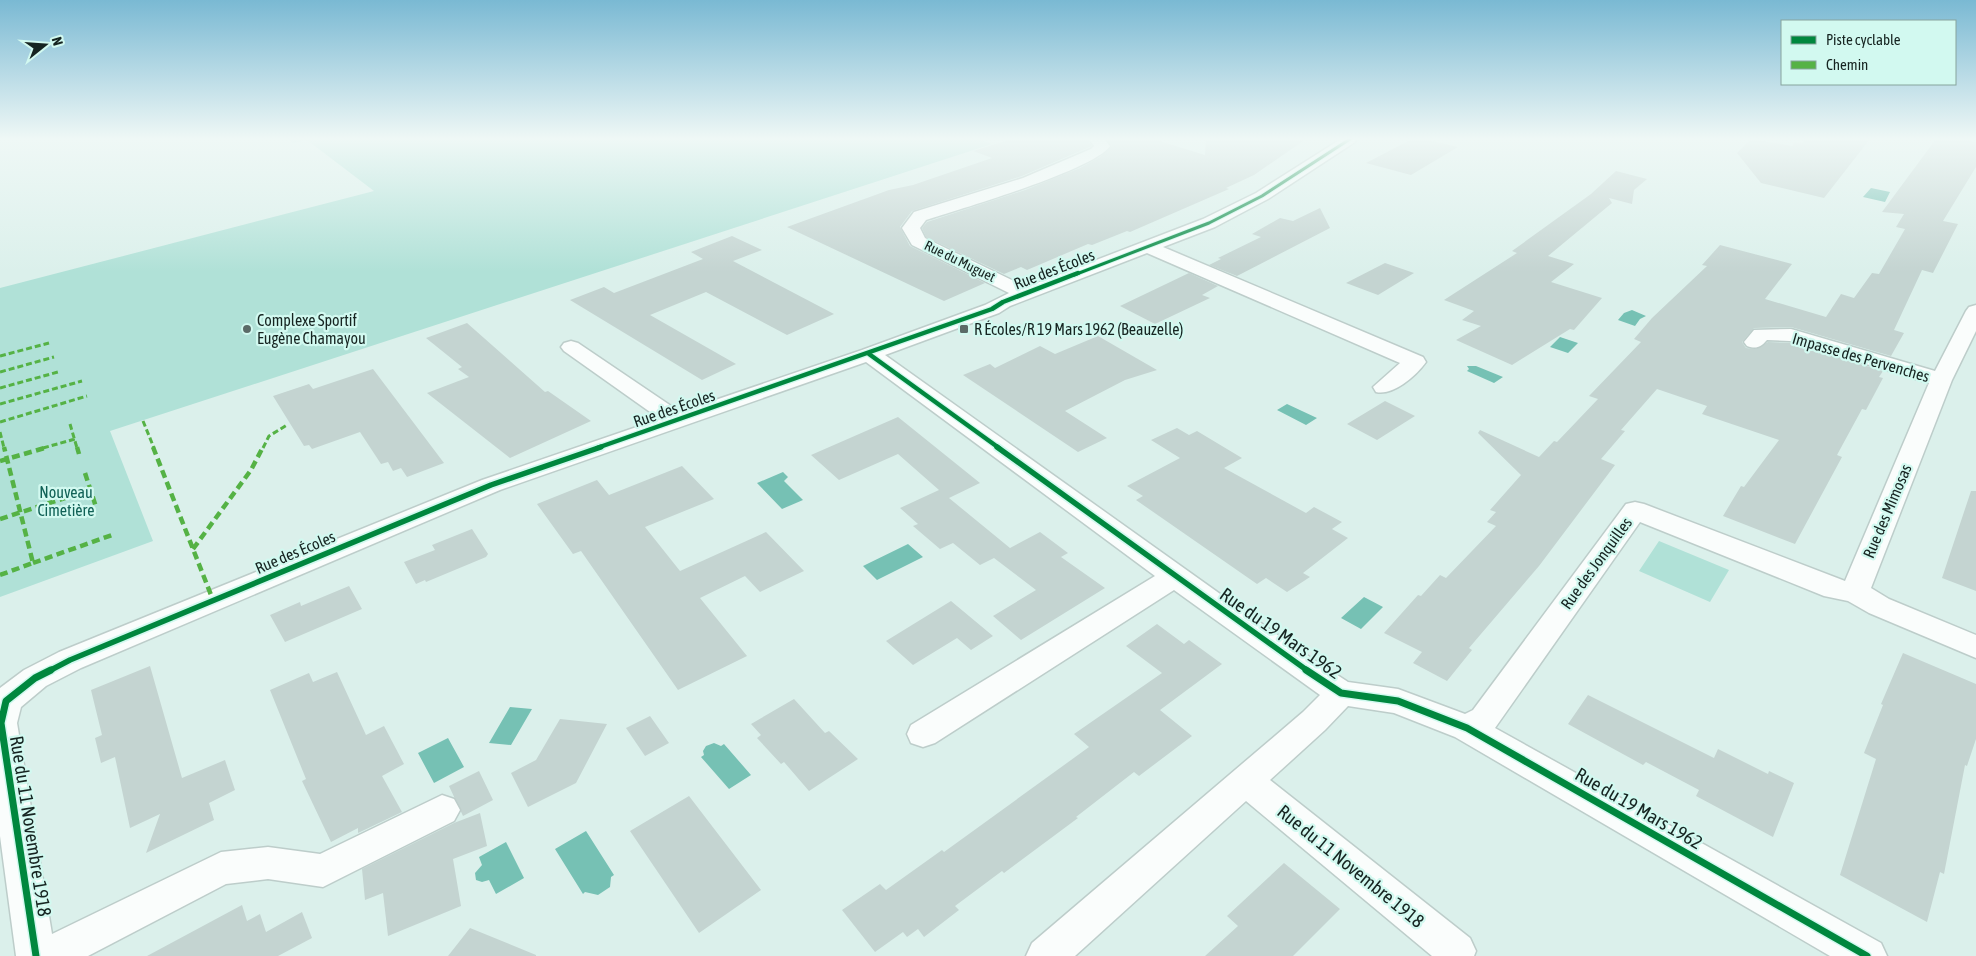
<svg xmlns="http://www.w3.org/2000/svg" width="1976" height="956" viewBox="0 0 1976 956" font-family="'Asap Condensed',sans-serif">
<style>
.green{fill:#b0e1d7}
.water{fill:#76c1b4}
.building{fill:#c4d4d1}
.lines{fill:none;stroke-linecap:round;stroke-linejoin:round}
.minor-casing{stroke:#bdcdca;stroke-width:3}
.minor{fill:#fafdfc;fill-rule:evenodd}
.quiet-far1{stroke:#55b245;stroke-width:3;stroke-dasharray:6 3;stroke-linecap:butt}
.quiet{stroke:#55b245;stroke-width:4.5;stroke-dasharray:8 4.5;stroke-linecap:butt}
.cycleway-far3-casing{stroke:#d2f9f0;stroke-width:5}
.cycleway-far2-casing{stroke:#d2f9f0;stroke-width:7}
.cycleway-far1-casing{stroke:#d2f9f0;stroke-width:9}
.cycleway-casing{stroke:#d2f9f0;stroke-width:10}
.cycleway-far3{stroke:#00873e;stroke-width:3}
.cycleway-far2{stroke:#00873e;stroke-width:4.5}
.cycleway-far1{stroke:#00873e;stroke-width:5.5}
.cycleway{stroke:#00873e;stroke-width:7}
.poi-dot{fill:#5b6b68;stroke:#d2f9f0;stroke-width:2}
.labels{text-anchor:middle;stroke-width:4.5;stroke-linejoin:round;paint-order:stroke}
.far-street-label{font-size:14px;fill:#162421;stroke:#d2f9f0}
.street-label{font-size:16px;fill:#162421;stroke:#d2f9f0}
.poi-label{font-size:16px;fill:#162421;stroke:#d2f9f0;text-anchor:start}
.park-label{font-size:16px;fill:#106156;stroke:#d2f9f0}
.near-street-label{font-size:19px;fill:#162421;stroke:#d2f9f0}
</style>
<rect width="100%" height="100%" fill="#dbf0eb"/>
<path class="green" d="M288 139H978L992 144 110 431 153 541 0 597V288L374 191 307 140 293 143Z
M1659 541 1729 570 1710 602 1639 571Z"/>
<path class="water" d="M1871 188 1890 192 1885 202 1863 197Z
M1632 310 1646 316 1640 319 1635 326 1618 320 1624 313Z
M1560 337 1578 343 1568 353 1550 347Z
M1467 366H1476L1503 377 1494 383 1467 371 1469 369Z
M1287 404 1317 418 1306 425 1277 410Z
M783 472 788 477 784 481 803 500 782 509 757 483Z
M908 544 923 557 877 580 863 566Z
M1364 597 1383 607 1361 629 1341 618Z
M510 707 532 709 511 745 489 743Z
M448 738 464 767 434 783 418 753Z
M714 743 721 746 724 744 751 775 729 789 701 757 704 755 703 751 706 746Z
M586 831 614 875 611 877 610 887 598 895 585 892 583 894 555 849Z
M506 842 524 878 496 894 489 880 482 882 476 880 475 873 482 865 479 857Z"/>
<path class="building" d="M1012 139H1087L1092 146 1022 176 912 211 900 227 910 246 985 283 944 301 787 227 889 190 913 185 992 158 973 151Z
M1106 139H1153L1205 155 1206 139H1306L1254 175 1226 188 1229 189 1130 232 1127 231 1092 245 1088 244 1027 270 1021 267 1004 274 926 237 922 228 927 222 1025 190 1080 168 1100 157 1112 146Z
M1412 139H1423L1458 147 1411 175 1366 163Z
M1751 139 1792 146 1795 142 1802 144 1805 140 1812 141 1815 139H1870L1824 198 1761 183 1737 153Z
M1936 139H1959L1976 142V167L1943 221 1958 224 1933 273 1922 270 1894 330 1904 333 1891 356 1791 327 1754 328 1742 342 1746 348 1755 349 1768 342 1790 343 1883 371 1879 377 1883 378 1866 410 1862 409 1837 455 1842 457 1795 544 1723 516 1741 486 1744 487 1779 440 1702 414 1707 406 1657 389 1621 430 1625 431 1601 459 1615 465 1539 566 1469 648 1472 650 1447 681 1413 663 1422 652 1384 633 1418 595 1421 596 1440 575 1446 578 1496 526 1487 522 1496 512 1490 510 1521 475 1478 433 1480 430 1539 457 1554 441 1557 442 1598 399 1589 396 1641 342 1634 339 1652 318 1707 266 1702 265 1720 245 1792 264 1765 299 1826 317 1841 294 1854 298 1872 273 1879 274 1905 229 1896 227 1904 214 1882 212Z
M1616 171 1647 179 1634 190 1632 204 1609 198 1612 203 1548 256 1574 264 1551 282 1602 298 1574 330 1570 329 1512 365 1456 340 1481 326 1462 320 1474 311 1444 300 1517 253 1512 251 1591 194Z
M1320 208 1330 228 1237 276 1209 265 1221 259 1218 258 1261 237 1252 234 1280 218 1293 221Z
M732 236 762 250 733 261 834 314 787 335 706 292 650 315 736 364 702 380 570 300 604 287 614 293 703 259 691 252Z
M1385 263 1414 273 1378 295 1346 283Z
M1189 273 1218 286 1202 295 1210 298 1155 324 1120 306Z
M467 323 545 392 548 391 591 421 510 458 427 393 469 377 458 369 462 367 426 338Z
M1098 336 1157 370 1125 380 1065 411 1107 438 1078 452 963 375 990 364 995 368 1040 346 1055 354Z
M373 369 444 463 407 477 401 468 393 471 388 462 381 464 360 432 312 449 309 445 304 446 273 396 309 384 313 389Z
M1385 401 1415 416 1377 440 1347 424Z
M898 417 980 483 949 498 1010 548 1040 532 1068 553 1061 557 1105 588 1021 640 993 616 1036 590 994 558 980 565 953 543 940 549 913 526 918 524 900 508 939 490 898 454 839 480 811 455Z
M1177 428 1189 435 1197 431 1242 458 1224 468 1306 513 1314 507 1342 522 1332 529 1348 538 1303 573 1310 577 1287 592 1266 578 1257 584 1136 500 1143 496 1127 486 1180 458 1151 440Z
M682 466 714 499 645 527 680 571 766 532 804 571 760 592 745 576 700 598 747 656 678 690 581 551 573 554 537 504 597 480 609 495Z
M1971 491H1976V591L1942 578Z
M472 529 488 554 486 557 426 582 425 580 416 584 404 562 435 550 432 545Z
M349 586 362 609 285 642 270 615 300 602 301 606Z
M951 601 993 636 971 650 957 638 913 665 886 641Z
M1157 624 1184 644 1189 640 1222 664 1160 710 1192 736 1139 776 1134 772 1076 817 1078 818 1004 873 1002 871 955 906 959 910 924 937 918 929 907 937 903 932 875 952 842 910 880 884 886 890 942 850 944 852 1089 747 1074 734 1162 673 1126 646Z
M1903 653 1976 684V739L1967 766 1965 765 1944 874 1940 872 1927 922 1840 875 1876 759 1864 753 1883 705 1881 704Z
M150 666 182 778 225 760 235 790 209 803 214 820 146 853 160 814 130 828 115 757 101 763 95 738 102 735 91 690Z
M337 672 366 735 384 726 404 764 382 776 402 812 358 833V828L331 842 302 781 306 779 270 690 309 673 313 682Z
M1588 695 1714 758 1718 749 1768 774 1769 771 1794 783 1773 837 1696 796 1699 790 1646 762 1643 765 1568 724Z
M794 699 825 733 829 731 858 759 809 791 784 762 781 764 757 738 761 735 751 724Z
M650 716 669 743 645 756 626 728Z
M560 719 607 724 576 783 528 807 511 773 536 760Z
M479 771 493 800 463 816 449 786Z
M689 796 761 890 699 933 630 831Z
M480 813 487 846 453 859 461 906 388 936 383 893 365 900 362 869 454 823Z
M1284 863 1340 909 1293 956H1205L1238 926 1227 916Z
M242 905 247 921 260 914 266 932 302 912 312 938 278 956H147Z
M470 928 536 955V956H448Z"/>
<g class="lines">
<defs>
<path id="minor" d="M1089 139H1104L1110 146C1094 170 960 209 926 220L920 228 925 238 1026 287 1203 219 1256 193 1341 139H1357L1355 142 1268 199 1215 227 1163 247 1423 357 1426 362C1416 376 1393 396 1376 392L1373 387 1400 363 1147 253 1010 306 999 313 885 355 1296 648 1348 682 1398 689 1465 714 1473 710 1626 504 1635 502 1644 504 1845 581 1929 383 1790 341 1767 340C1760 348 1756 349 1747 346L1744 342 1754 330 1791 329 1935 371 1966 311 1969 307 1976 305V331L1952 380 1871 588 1889 599 1976 635V658L1869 613 1848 601 1824 596 1640 522 1495 728 1881 943 1887 956H1830L1455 737 1394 713 1348 706 1325 730 1270 780 1470 938 1476 951 1474 956H1432L1246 801 1075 956H1026L1032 943 1303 712 1320 695 1174 590 935 743 923 747 911 743 907 734 911 725 1155 576 866 362 500 490 81 668 46 686 21 707 17 723 52 934 221 852 268 847 320 854 442 795 454 799 460 810 454 821 323 887 268 879 226 884 88 956H16L0 836V688L24 670 59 652 482 480 660 419 564 351 561 347 564 343 571 341 578 343 680 412 862 350 985 305 1009 293 912 245 902 228 914 212 1023 178 1091 149 1094 146Z"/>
</defs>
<use href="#minor" class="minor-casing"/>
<use href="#minor" class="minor"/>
<path class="quiet-far1" d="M0 356 49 343
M0 372 54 357
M0 388 58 372
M0 404 82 381
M143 421 154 448
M0 422 87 396
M70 424 77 448
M0 432 4 448
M43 448 75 439
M263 448 269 436 287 425"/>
<path class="quiet" d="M77 447 79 454
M153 447 213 600
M0 461 48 447
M85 473 96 507
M0 519 90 490
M193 549 251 470 263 447
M33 563 112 535
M0 575 33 563 4 447"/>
<defs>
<path id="cycleway-far3" d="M1074 275 1209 223 1262 196 1350 139"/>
<path id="cycleway-far2" d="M869 354 999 448
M597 448 992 309 1003 302 1078 273"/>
<path id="cycleway-far1" d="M997 447 1308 671
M49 671 70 660 491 485 601 447"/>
<path id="cycleway" d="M1306 670 1341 693 1398 701 1467 728 1867 956
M36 956 1 723 6 701 35 678 51 670"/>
</defs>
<use href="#cycleway-far3" class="cycleway-far3-casing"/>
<use href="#cycleway-far2" class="cycleway-far2-casing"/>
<use href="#cycleway-far1" class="cycleway-far1-casing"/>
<use href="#cycleway" class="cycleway-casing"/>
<use href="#cycleway-far3" class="cycleway-far3"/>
<use href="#cycleway-far2" class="cycleway-far2"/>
<use href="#cycleway-far1" class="cycleway-far1"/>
<use href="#cycleway" class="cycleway"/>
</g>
<linearGradient id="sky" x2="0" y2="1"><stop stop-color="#7ab9d3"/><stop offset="0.51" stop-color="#eff8f6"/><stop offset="1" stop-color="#eff8f6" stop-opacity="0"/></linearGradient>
<rect width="1976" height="272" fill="url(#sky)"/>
<g class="poi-dot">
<circle cx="247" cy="329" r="5"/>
<rect x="959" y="324" width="10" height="10" rx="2.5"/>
</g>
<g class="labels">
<g class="far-street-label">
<text transform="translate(960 261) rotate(26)" y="5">Rue du Muguet</text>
</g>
<g class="street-label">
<text transform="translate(1054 269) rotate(-21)" y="6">Rue des Écoles</text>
<text transform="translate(1861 357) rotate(16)" y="6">Impasse des Pervenches</text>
<text transform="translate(674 408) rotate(-19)" y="6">Rue des Écoles</text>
<text transform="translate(1887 511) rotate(-67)" y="6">Rue des Mimosas</text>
<text transform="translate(295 552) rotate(-23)" y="6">Rue des Écoles</text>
<text transform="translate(1596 563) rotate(-54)" y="6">Rue des Jonquilles</text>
</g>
<g class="poi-label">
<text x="257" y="326">Complexe Sportif<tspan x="257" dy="18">Eugène Chamayou</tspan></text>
<text x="974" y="335">R Écoles/R 19 Mars 1962 (Beauzelle)</text>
</g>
<g class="park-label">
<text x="66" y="498">Nouveau<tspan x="66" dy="18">Cimetière</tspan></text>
</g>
<g class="near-street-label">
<text transform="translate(1281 633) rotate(35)" y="7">Rue du 19 Mars 1962</text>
<text transform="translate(1639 808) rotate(30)" y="7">Rue du 19 Mars 1962</text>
<text transform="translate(31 826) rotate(81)" y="7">Rue du 11 Novembre 1918</text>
<text transform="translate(1351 866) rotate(39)" y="7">Rue du 11 Novembre 1918</text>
</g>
</g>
<rect x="1781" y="20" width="175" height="65" fill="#d2f9f0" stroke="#87a49d"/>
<rect x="1791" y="36" width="25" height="8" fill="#00873e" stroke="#87a49d"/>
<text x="1826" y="45" font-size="15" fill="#162421">Piste cyclable</text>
<rect x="1791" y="61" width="25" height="8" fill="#55b245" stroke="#87a49d"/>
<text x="1826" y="70" font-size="15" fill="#162421">Chemin</text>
<g transform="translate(45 45) rotate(73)" stroke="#d2f9f0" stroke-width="4" paint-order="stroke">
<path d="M0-4L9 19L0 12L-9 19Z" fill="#162421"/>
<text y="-8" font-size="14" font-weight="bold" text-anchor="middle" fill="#162421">N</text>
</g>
</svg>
